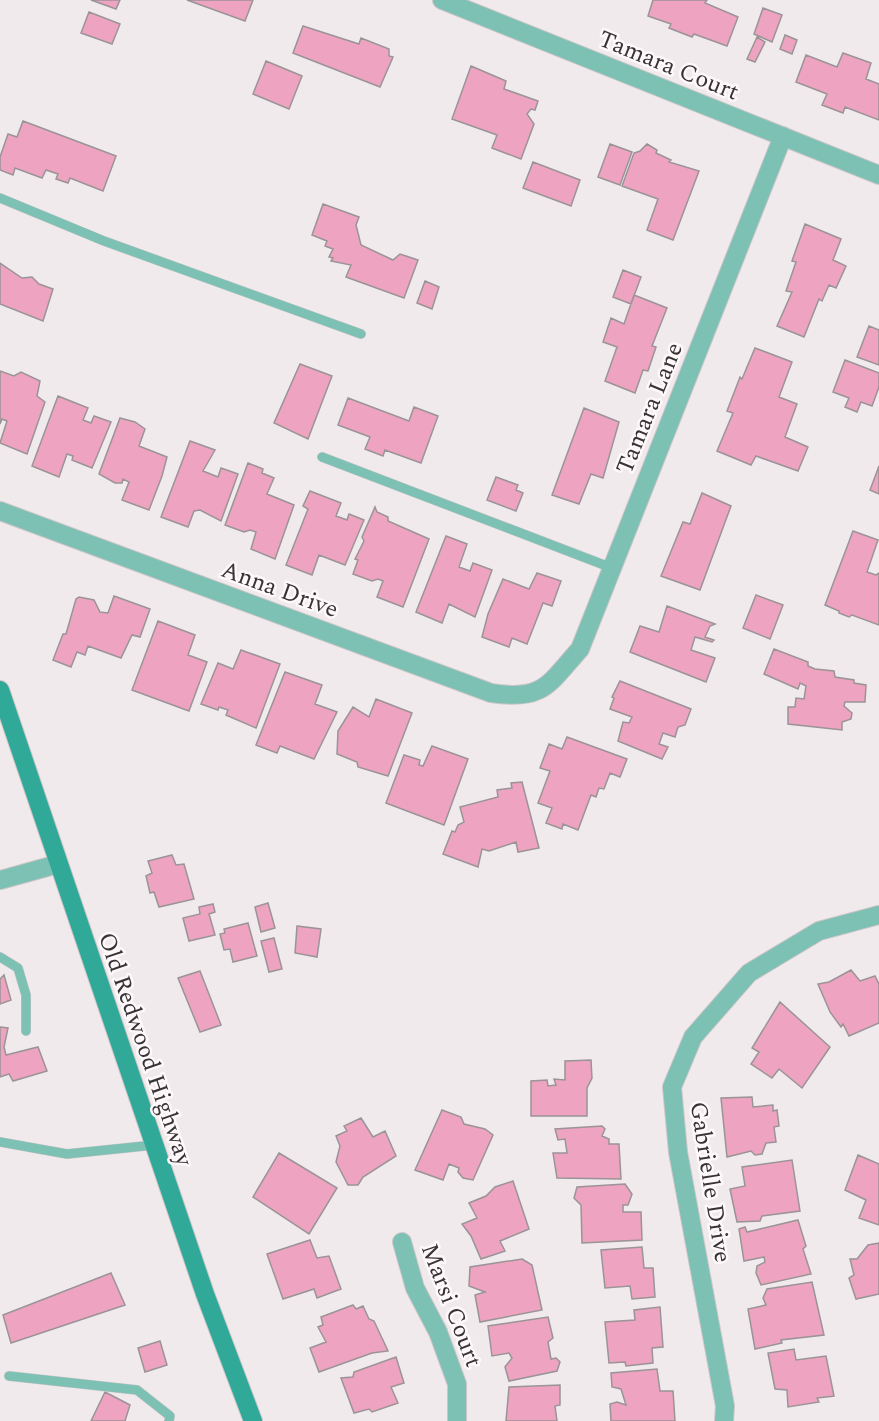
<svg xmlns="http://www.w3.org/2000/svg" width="879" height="1421" viewBox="0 0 879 1421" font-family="Spectral,serif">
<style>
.building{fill:#eea3c1;stroke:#9a9496;stroke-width:1.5}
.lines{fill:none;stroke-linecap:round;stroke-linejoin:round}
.service-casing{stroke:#ccc6c8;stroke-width:10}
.minor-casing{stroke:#ccc6c8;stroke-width:20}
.secondary-casing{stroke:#ccc6c8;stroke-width:20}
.service{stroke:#7dc0b4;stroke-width:9}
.minor{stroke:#7dc0b4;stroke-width:18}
.secondary{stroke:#30a999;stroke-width:18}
.labels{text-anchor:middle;stroke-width:5;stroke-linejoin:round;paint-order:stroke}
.street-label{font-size:24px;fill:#363435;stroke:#fff8fa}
</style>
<rect width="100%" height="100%" fill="#f1eaed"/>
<path class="building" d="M91 0H120L116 9Z
M187 0H253L245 21Z
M653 0H707L705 3 738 17 727 46 694 34 692 37 669 28 671 24 648 16Z
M763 8 782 15 772 42 754 34Z
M89 12 120 24 112 44 81 33Z
M303 26 359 44 361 38 389 49V56L393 57 380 87 293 53Z
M785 35 797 40 792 54 780 49Z
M757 37 765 42 755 62 747 59Z
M843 53 871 63 866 79 879 84V120L845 107 843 113 822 105 827 94 796 82 806 55 837 67Z
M266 61 302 76 289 109 253 94Z
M471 66 506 81 504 89 538 101 535 110 531 109 527 114 534 124 521 159 492 148 497 135 452 119Z
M23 121 116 156 103 191 70 178 68 183 56 179 58 174 46 170 42 178 15 168 13 175 0 170V157L8 134 17 137Z
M610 144 632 152 620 185 598 177Z
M647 144 657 150 656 153 671 160 669 162 699 171 673 240 647 230 658 199 622 186 634 153 640 151Z
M533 162 580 180 571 206 523 188Z
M323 204 359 217 356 225 361 245 393 260 400 254 418 260 404 298 346 277 351 265 331 261 333 258 329 257 333 249 325 246 327 241 312 235Z
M805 224 841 239 833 260 846 266 836 288 829 285 822 301 819 299 804 337 777 326 792 292 786 291 796 262 792 261Z
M0 263 22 278 32 277 39 284 53 289 43 321 0 304Z
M623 270 641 277 631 304 613 297Z
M425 281 439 287 432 309 417 303Z
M634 295 667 308 652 346 656 347 648 371 643 370 635 393 605 381 617 347 603 342 611 318 624 324Z
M869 326 879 330V365L857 357Z
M755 348 792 362 779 397 797 404 785 437 808 447 798 471 756 456 751 465 717 451 733 413 727 411 740 377 742 379Z
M845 360 879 373V387L872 406 861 402 857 412 845 407 849 398 833 392Z
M300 364 332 376 308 439 274 423Z
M0 371 14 376 21 372 40 381 37 396 45 402 27 454 0 443 7 421 2 419 0 424Z
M58 396 88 408 83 420 91 423 94 416 111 422 92 468 72 460 73 456 67 454 59 477 32 466Z
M348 398 409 421 414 407 438 416 421 463 385 450 383 456 365 449 370 437 338 425Z
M584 408 619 422 603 478 591 474 579 504 552 495Z
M120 418 135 422 145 429 139 446 167 457 162 476 149 510 122 500 129 482 123 479 122 483H115L99 474Z
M190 441 215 450 203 471 218 477 221 468 238 474 221 521 200 510 194 511 188 527 161 517Z
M248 463 263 469 262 473 274 478 267 494 294 505 275 559 251 549 256 532 250 530 244 532 225 525Z
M879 466V494L870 490Z
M496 477 518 485 516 490 523 493 516 511 487 500Z
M310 491 341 503 336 516 347 520 349 514 364 520 345 565 319 555 312 575 286 565 308 509 303 506Z
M702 493 731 506 700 590 661 576 683 522 690 524Z
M375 507 377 512 388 517V521L429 539 403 607 377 597 383 581 378 579 372 581 353 574 358 560 355 559 364 541 362 537Z
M853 531 878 540 867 572 876 575 879 573V625L852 615 849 617 839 613V611L825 605Z
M446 536 467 544 459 567 470 571 473 563 492 570 475 617 449 604 442 623 416 612Z
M537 573 561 581 552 606 543 603 527 644 512 638 509 647 482 637 488 614 503 579 529 589Z
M756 595 783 605 770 639 743 628Z
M114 596 150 609 140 637 132 635 121 658 88 646 85 655 77 652 71 667 53 660 63 634H66L76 599 79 597 94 600 100 612 108 613Z
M667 606 715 624 710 626 705 637 714 640 712 642 695 637 691 650 715 658 706 682 630 652 640 626 659 632Z
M158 621 195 635 188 655 207 662 189 711 132 690Z
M774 649 808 662V666L815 669 834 671 835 677 854 680V683L866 685 865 702H845L844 706 852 713 851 719 842 722V730L788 724V707H795L796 698 804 699 806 686 800 683 798 689 764 674Z
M241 650 280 664 256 728 226 715 228 710 219 707 218 710 201 704 218 663 233 669Z
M285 672 322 685 315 704 337 712 314 759 280 746 277 753 256 745Z
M620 681 691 709 685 725 678 727 675 737 663 733 659 744 668 747 662 759 618 741 623 722 629 723 632 717 610 709 614 698 612 697Z
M376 699 412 713 388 776 358 767 357 762 337 754 338 731 353 707 369 717Z
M567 737 627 759 620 777 610 773 604 789 599 788 596 797 591 795 578 830 563 824 562 829 546 823 552 808 538 803 550 771 540 768 549 744 562 749Z
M432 746 468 759 444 825 386 803 404 755 420 760 419 765 423 766Z
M522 782 539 848 518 852 516 842 489 851 482 849 478 867 443 854 452 831 455 832 458 825 464 822 460 807 498 797 497 790 512 788 511 783Z
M172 855 176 865 184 864 194 899 159 907 154 892 150 893 146 876 152 873 148 861Z
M268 903 275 928 261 932 255 907Z
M213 904 215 912 209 914 215 935 189 941 183 918 200 914 199 907Z
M248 923 257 956 233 962 230 949 224 950 220 934 225 933 224 929Z
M297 926 321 929 317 957 295 953Z
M274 938 282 969 269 972 261 941Z
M851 970 860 981 875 976 879 984V1023L849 1036 843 1024 841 1027 830 1012 818 984 829 982Z
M200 971 221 1025 200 1032 178 978Z
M4 975 11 1000 0 1004V979Z
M780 1002 830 1047 802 1088 779 1069 772 1078 751 1064 759 1052 752 1048Z
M0 1027 8 1028 4 1047 6 1055 38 1047 47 1071 13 1081 9 1074 0 1077Z
M591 1060 592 1078 587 1088V1116H531V1081L547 1080 548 1086 556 1085 554 1079 565 1080V1061Z
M752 1097 753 1107 773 1105V1111L777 1110 779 1126 774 1127 776 1142 766 1143 762 1154 755 1155 751 1151 727 1157 721 1098Z
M442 1110 461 1117 464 1124 485 1129 493 1135 473 1180 463 1178 458 1172 459 1168 449 1164 443 1180 415 1170Z
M361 1118 373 1137 385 1131 396 1156 363 1177 358 1185H348L336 1162 340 1146 336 1136 347 1131 344 1126Z
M602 1126 605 1129 602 1136 609 1139V1144H619L621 1179 557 1178 553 1153H567L565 1139 558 1140 555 1129Z
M279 1153 337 1188 309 1234 253 1197Z
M858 1155 879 1164V1225L859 1218 866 1200 845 1190Z
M792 1160 800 1211 762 1216 760 1221 737 1222 730 1189 745 1186 742 1167Z
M513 1181 529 1229 500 1241 505 1251 481 1259 471 1236 462 1224 477 1218 469 1203 486 1196 495 1187Z
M625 1184 632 1194 628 1205H623V1212H641L642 1240 582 1243 581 1205 574 1198 577 1187Z
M798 1220 806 1246 803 1249 811 1274 761 1285 756 1273 757 1266 765 1262 764 1257 744 1261 739 1229 745 1227 747 1232Z
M310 1240 317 1258 329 1256 341 1289 317 1298 314 1289 283 1299 267 1254Z
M879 1243V1294L856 1299 849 1278 854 1275 850 1259H857L868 1245Z
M642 1247 644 1268H653L655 1297 632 1299 630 1286 605 1288 601 1250Z
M522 1259 532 1265 542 1310 480 1322 475 1295 485 1292 469 1286 470 1267Z
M111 1273 125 1305 11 1343 3 1315Z
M812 1282 824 1335 781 1340 782 1343 755 1349 748 1309 766 1305 763 1298 767 1289Z
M353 1305 356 1309 363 1306 369 1319 374 1321 388 1351 372 1353 319 1372 310 1348 326 1342 318 1327 323 1325 321 1317Z
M660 1307 663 1347 652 1348 653 1363 626 1366 625 1362 609 1363 605 1322 635 1320 634 1310Z
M548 1317 553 1338 548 1342 551 1359 556 1358 560 1362 557 1371 509 1381 505 1367 512 1358 509 1353 492 1356 488 1326Z
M160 1341 167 1365 145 1372 138 1348Z
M794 1349 796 1360 826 1356 834 1396 817 1398 819 1402 788 1407 787 1390 775 1389 768 1353Z
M396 1357 404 1383 391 1387 398 1403 372 1412 369 1409 354 1413 341 1378 353 1377 354 1372Z
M657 1369 660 1391H673L675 1421H611L610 1404 617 1402 626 1405 621 1389 612 1387 611 1373Z
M560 1385V1405L555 1406 557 1421H506L509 1387Z
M105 1392 130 1405 125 1421H91Z"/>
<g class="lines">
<defs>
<path id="service" d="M0 198 104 241 361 334
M322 457 612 568
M0 957 18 968 26 995V1031
M0 1142 67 1154 154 1145
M9 1376 137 1390 170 1416 169 1421"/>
<path id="minor" d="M442 0 879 175
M0 511 491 693C543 701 548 685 580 649L783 136
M0 880 58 864
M402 1242 415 1288 438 1332 457 1384V1421
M724 1421 725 1406 678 1152 672 1087 693 1037 749 973 819 931 879 915"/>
<path id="secondary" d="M0 690 205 1294 253 1421"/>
</defs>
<use href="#service" class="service-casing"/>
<use href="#minor" class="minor-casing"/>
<use href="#secondary" class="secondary-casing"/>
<use href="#service" class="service"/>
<use href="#minor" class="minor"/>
<use href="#secondary" class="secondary"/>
</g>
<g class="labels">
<g class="street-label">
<text transform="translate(669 65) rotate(22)" y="8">Tamara Court</text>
<text transform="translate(649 408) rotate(-68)" y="8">Tamara Lane</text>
<text transform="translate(280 589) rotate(20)" y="8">Anna Drive</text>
<text transform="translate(146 1049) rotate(71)" y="8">Old Redwood Highway</text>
<text transform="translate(711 1182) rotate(81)" y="8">Gabrielle Drive</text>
<text transform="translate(452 1305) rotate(69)" y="8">Marsi Court</text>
</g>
</g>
</svg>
